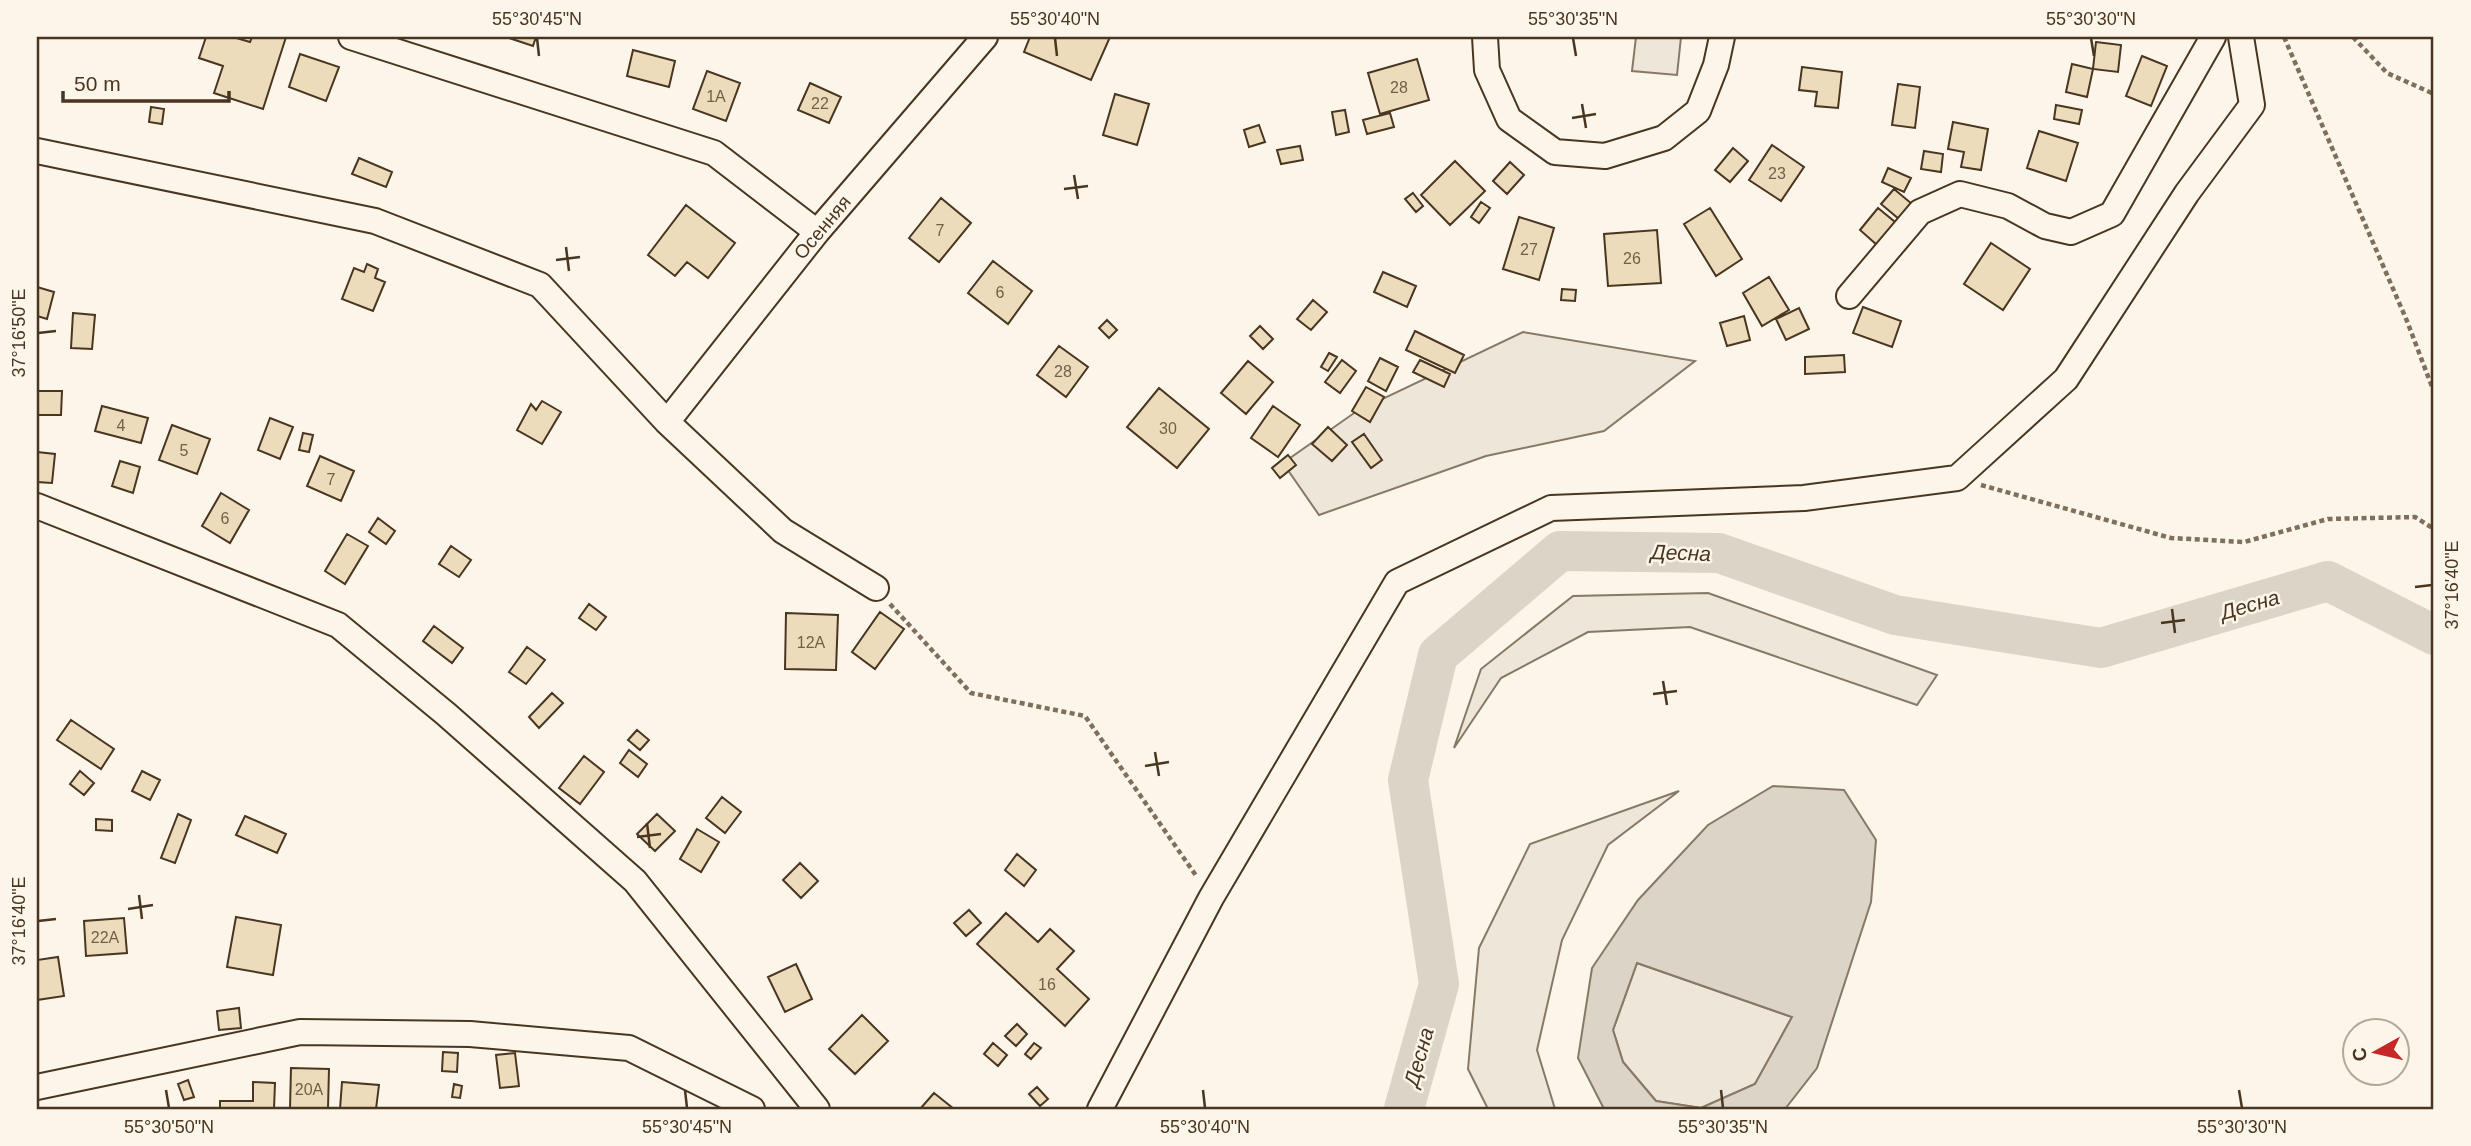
<svg xmlns="http://www.w3.org/2000/svg" width="2471" height="1146" viewBox="0 0 2471 1146" font-family="Arial,sans-serif">
<style>
.green{fill:#ede6d9;stroke:#887966;stroke-width:2}
.water{fill:#dcd4c6;stroke:#887966;stroke-width:2;fill-rule:evenodd}
.lines{fill:none;stroke-linecap:round;stroke-linejoin:round}
.river{stroke:#dcd4c6;stroke-width:40}
.building{fill:#ecdcbc;stroke:#4a3520;stroke-width:2}
.minor-casing{stroke:#4a3520;stroke-width:28}
.path{stroke:#7f6f5c;stroke-width:4.5;stroke-dasharray:5 3.5;stroke-linecap:butt}
.minor{stroke:#fbf6e9;stroke-width:24}
.ticks{fill:none;stroke:#4a3520;stroke-width:2.5}
.labels{text-anchor:middle;stroke-width:5;stroke-linejoin:round;paint-order:stroke}
.number-label{font-size:16px;fill:#725f47}
.street-label{font-size:19px;fill:#4a3520;stroke:#fbf6e9}
.water-label{font-size:21px;font-style:italic;fill:#4a3520;stroke:#fbf6e9}
.neatline{fill:none;stroke:#4a3520;stroke-width:2.5}
.ticks-label{font-size:18px;text-anchor:middle;fill:#4a3520}
</style>
<rect width="100%" height="100%" fill="#fbf6e9"/>
<path class="green" d="M1636 37H1681L1677 75 1632 71Z
M1523 332 1695 361 1604 431 1486 456 1319 515 1283 463 1357 411Z
M1708 593 1937 675 1917 705 1690 627 1588 632 1501 678 1454 748 1481 669 1573 596Z
M1679 791 1608 845 1562 940 1537 1050 1555 1109H1488L1468 1069 1479 948 1530 844Z
M1637 963 1792 1017 1755 1084 1701 1108 1656 1101 1623 1062 1613 1030Z"/>
<path class="water" d="M1773 786 1844 790 1876 840 1871 902 1817 1068 1785 1109H1604L1578 1058 1592 968 1638 900 1708 825ZM1637 963 1792 1017 1755 1084 1701 1108 1656 1101 1623 1062 1613 1030Z"/>
<g class="lines">
<path class="river" d="M1404 1109 1439 984 1408 780 1438 655 1560 551 1719 553 1895 615 2101 648 2328 581 2434 635"/>
</g>
<path class="building" d="M206 37H233L250 42 252 37H286L263 109 214 93 223 66 199 58Z
M506 37H536L533 46Z
M1030 37H1110L1091 80 1024 52Z
M2096 42 2121 45 2118 72 2093 69Z
M633 50 675 61 669 87 627 76Z
M300 54 339 67 326 101 289 87Z
M2142 56 2167 66 2151 106 2126 96Z
M1417 59 1429 100 1380 114 1368 73Z
M2072 64 2093 69 2087 97 2066 92Z
M1802 67 1842 72 1838 108 1815 106 1817 92 1799 90Z
M707 71 740 83 726 121 693 109Z
M810 83 841 97 829 123 798 110Z
M1898 84 1920 87 1915 128 1892 125Z
M1115 94 1149 104 1137 145 1103 135Z
M2056 105 2082 110 2079 124 2054 119Z
M151 107 164 109 162 124 149 122Z
M1345 110 1349 132 1336 135 1332 112Z
M1390 113 1394 127 1367 134 1363 120Z
M1953 122 1988 129 1981 170 1961 167 1964 152 1948 149Z
M1259 125 1265 142 1249 147 1244 130Z
M2039 131 2078 143 2066 181 2027 168Z
M1772 145 1804 167 1781 201 1749 180Z
M1300 146 1303 160 1281 164 1277 150Z
M1733 148 1748 161 1730 182 1715 170Z
M1924 151 1943 154 1941 172 1921 169Z
M359 158 392 172 386 187 352 174Z
M1455 161 1485 191 1450 225 1421 195Z
M1510 162 1524 175 1507 194 1493 181Z
M1888 168 1911 178 1904 192 1882 182Z
M1894 189 1912 204 1899 219 1881 204Z
M1413 193 1423 206 1416 212 1405 199Z
M941 198 971 223 939 262 909 238Z
M1481 202 1490 208 1479 223 1471 217Z
M686 205 735 243 708 278 687 262 675 276 648 255Z
M1710 208 1742 259 1716 276 1684 224Z
M1878 208 1895 222 1877 245 1860 230Z
M1519 217 1554 228 1539 280 1503 269Z
M1657 230 1661 283 1608 286 1604 234Z
M1991 243 2030 269 2003 310 1964 284Z
M993 261 1032 291 1008 324 968 293Z
M367 264 378 269 375 278 385 282 373 311 342 299 354 268 364 272Z
M1383 272 1416 286 1407 307 1374 292Z
M1769 277 1789 310 1762 326 1743 293Z
M37 287 54 292 47 319 37 316Z
M1562 289 1576 290 1575 301 1561 300Z
M1313 300 1327 312 1311 330 1297 319Z
M1863 307 1901 321 1892 347 1853 333Z
M1799 308 1809 329 1786 340 1776 319Z
M73 313 95 315 92 349 71 348Z
M1744 316 1750 340 1727 346 1720 323Z
M1107 320 1117 330 1109 338 1099 328Z
M1260 326 1273 339 1263 349 1250 336Z
M1415 331 1464 355 1455 373 1406 350Z
M1059 346 1088 367 1066 397 1037 375Z
M1329 353 1337 357 1328 371 1321 367Z
M1844 355 1845 372 1805 374V357Z
M1380 358 1398 367 1386 391 1368 381Z
M1342 360 1356 371 1340 393 1325 382Z
M1420 360 1450 374 1444 387 1413 372Z
M1248 361 1273 382 1246 414 1221 393Z
M1366 387 1384 397 1370 422 1352 411Z
M1159 388 1209 429 1177 468 1127 427Z
M37 391H62L61 415H37Z
M542 401 561 412 542 444 517 430 531 404 536 410Z
M102 406 148 418 141 443 95 431Z
M1273 406 1300 425 1278 457 1251 438Z
M270 418 293 427 280 459 258 450Z
M172 425 210 439 197 474 159 460Z
M1328 427 1347 445 1332 461 1312 444Z
M303 433 313 435 309 452 299 450Z
M1364 434 1382 460 1371 468 1352 442Z
M37 452 55 454 52 483 37 482Z
M1288 455 1296 465 1280 478 1272 468Z
M320 456 354 471 341 501 307 486Z
M120 461 140 467 133 493 112 486Z
M221 493 249 510 230 543 202 526Z
M378 518 395 531 386 544 369 532Z
M347 534 368 546 345 584 325 571Z
M451 546 471 560 459 577 439 564Z
M589 604 606 617 596 630 579 618Z
M880 612 904 629 875 669 852 652Z
M786 613 838 615 836 670 785 669Z
M434 626 463 648 452 663 423 641Z
M527 647 545 660 526 684 509 672Z
M552 693 563 703 539 728 529 717Z
M71 720 114 749 101 769 57 740Z
M637 730 649 740 640 750 628 740Z
M629 750 647 764 638 777 620 763Z
M584 756 604 772 580 804 559 788Z
M80 771 94 783 84 795 70 784Z
M142 771 160 780 150 800 132 791Z
M722 797 741 812 725 833 706 818Z
M178 814 191 820 175 863 161 858Z
M657 814 675 831 655 851 637 834Z
M245 816 286 834 277 853 236 835Z
M96 819 112 820V831L96 830Z
M697 829 719 842 701 872 680 859Z
M1017 854 1036 870 1024 886 1005 870Z
M800 863 818 881 801 898 783 880Z
M969 910 981 923 966 936 954 923Z
M1006 913 1038 942 1050 929 1074 951 1057 969 1089 999 1065 1026 977 944Z
M236 917 281 925 273 975 227 967Z
M124 918 127 953 86 956 84 921Z
M58 957 64 996 37 1000V960Z
M796 964 812 999 785 1012 768 977Z
M239 1008 241 1028 219 1030 217 1011Z
M862 1015 888 1041 855 1074 829 1049Z
M1017 1024 1027 1034 1016 1046 1005 1036Z
M993 1043 1007 1055 998 1066 984 1054Z
M1034 1043 1041 1048 1031 1059 1025 1054Z
M443 1052 458 1053 457 1072 442 1071Z
M515 1053 519 1086 500 1088 496 1055Z
M291 1068 329 1069 328 1109H290Z
M188 1080 194 1097 184 1100 178 1084Z
M253 1082 275 1083 274 1109H220V1101H253Z
M342 1082 379 1085 376 1109H340Z
M454 1084 462 1086 460 1098 452 1097Z
M1037 1087 1048 1099 1040 1106 1029 1094Z
M934 1093 954 1109H920Z"/>
<g class="lines">
<defs>
<path id="minor" d="M351 37 714 153 817 232
M1485 37 1487 70 1509 119 1555 152 1605 156 1664 138 1698 111 1716 65 1722 37
M37 151 375 221 540 285 667 422 783 531 876 588
M1849 296 1920 212 1960 194 2008 206 2045 226 2071 232 2112 214 2213 37
M667 422 817 232 985 37
M37 506 338 625 446 714 635 881 817 1109
M37 1087 300 1032 470 1034 629 1048 752 1109
M1100 1109 1211 898 1397 582 1551 508 1804 498 1957 478 2066 379 2187 193 2252 105 2241 37"/>
</defs>
<use href="#minor" class="minor-casing"/>
<path class="path" d="M2284 37 2407 321 2434 392
M2353 37 2387 73 2434 94
M1981 485 2171 538 2244 542 2328 519 2415 517 2434 529
M890 604 971 693 1085 716 1197 877"/>
<use href="#minor" class="minor"/>
</g>
<path class="ticks" d="M537 38 539 56M1055 38 1057 56M1573 38 1576 56M2091 38 2094 56M1582 104 1586 128M1572 118 1596 114M1074 175 1078 199M1064 189 1088 186M566 247 569 271M556 260 580 257M38 333 56 331M2415 587 2432 585M2172 609 2175 633M2161 623 2185 620M1663 681 1667 705M1653 694 1677 691M1155 752 1159 776M1145 766 1169 762M647 823 650 848M637 837 661 834M139 895 142 919M128 909 153 905M38 921 56 919M166 1090 169 1108M685 1090 687 1108M1203 1090 1205 1108M1721 1090 1723 1108M2239 1090 2242 1108"/>
<g class="labels">
<g class="number-label">
<text x="1399" y="93">28</text>
<text x="716" y="102">1А</text>
<text x="820" y="109">22</text>
<text x="1777" y="179">23</text>
<text x="940" y="236">7</text>
<text x="1529" y="255">27</text>
<text x="1632" y="264">26</text>
<text x="1000" y="298">6</text>
<text x="1063" y="377">28</text>
<text x="121" y="431">4</text>
<text x="1168" y="434">30</text>
<text x="184" y="456">5</text>
<text x="331" y="485">7</text>
<text x="225" y="524">6</text>
<text x="811" y="648">12А</text>
<text x="105" y="943">22А</text>
<text x="1047" y="990">16</text>
<text x="309" y="1095">20А</text>
</g>
<g class="street-label">
<text transform="translate(822 227) rotate(-50)" y="7">Осенняя</text>
</g>
<g class="water-label">
<text transform="translate(1681 553) rotate(2)" y="7">Десна</text>
<text transform="translate(2250 605) rotate(-16)" y="7">Десна</text>
<text transform="translate(1419 1057) rotate(-74)" y="7">Десна</text>
</g>
</g>
<rect width="2471" height="1146" fill="none" stroke="#fbf6e9" stroke-width="77"/>
<g transform="translate(2376 1052) rotate(262)"><circle r="33" fill="#fbf6e9" stroke="#b4a999" stroke-width="2"/>
<path d="M0-5L12 26L0 18L-12 26Z" fill="#c62828"/>
<text y="-10" font-size="19" font-weight="bold" text-anchor="middle" fill="#4a3520">С</text>
</g>
<path d="M63 91v10h166v-10" fill="none" stroke="#4a3520" stroke-width="3.5"/>
<text x="74" y="91" font-size="21" fill="#4a3520" stroke="#fbf6e9" stroke-width="5" paint-order="stroke">50 m</text>
<rect x="38" y="38" width="2394" height="1070" class="neatline"/>
<g class="ticks-label">
<text x="537" y="25">55°30'45"N</text>
<text x="1055" y="25">55°30'40"N</text>
<text x="1573" y="25">55°30'35"N</text>
<text x="2091" y="25">55°30'30"N</text>
<text transform="translate(19 333) rotate(-90)" y="6">37°16'50"E</text>
<text transform="translate(2452 585) rotate(-90)" y="6">37°16'40"E</text>
<text transform="translate(19 921) rotate(-90)" y="6">37°16'40"E</text>
<text x="169" y="1133">55°30'50"N</text>
<text x="687" y="1133">55°30'45"N</text>
<text x="1205" y="1133">55°30'40"N</text>
<text x="1723" y="1133">55°30'35"N</text>
<text x="2242" y="1133">55°30'30"N</text>
</g>
</svg>
